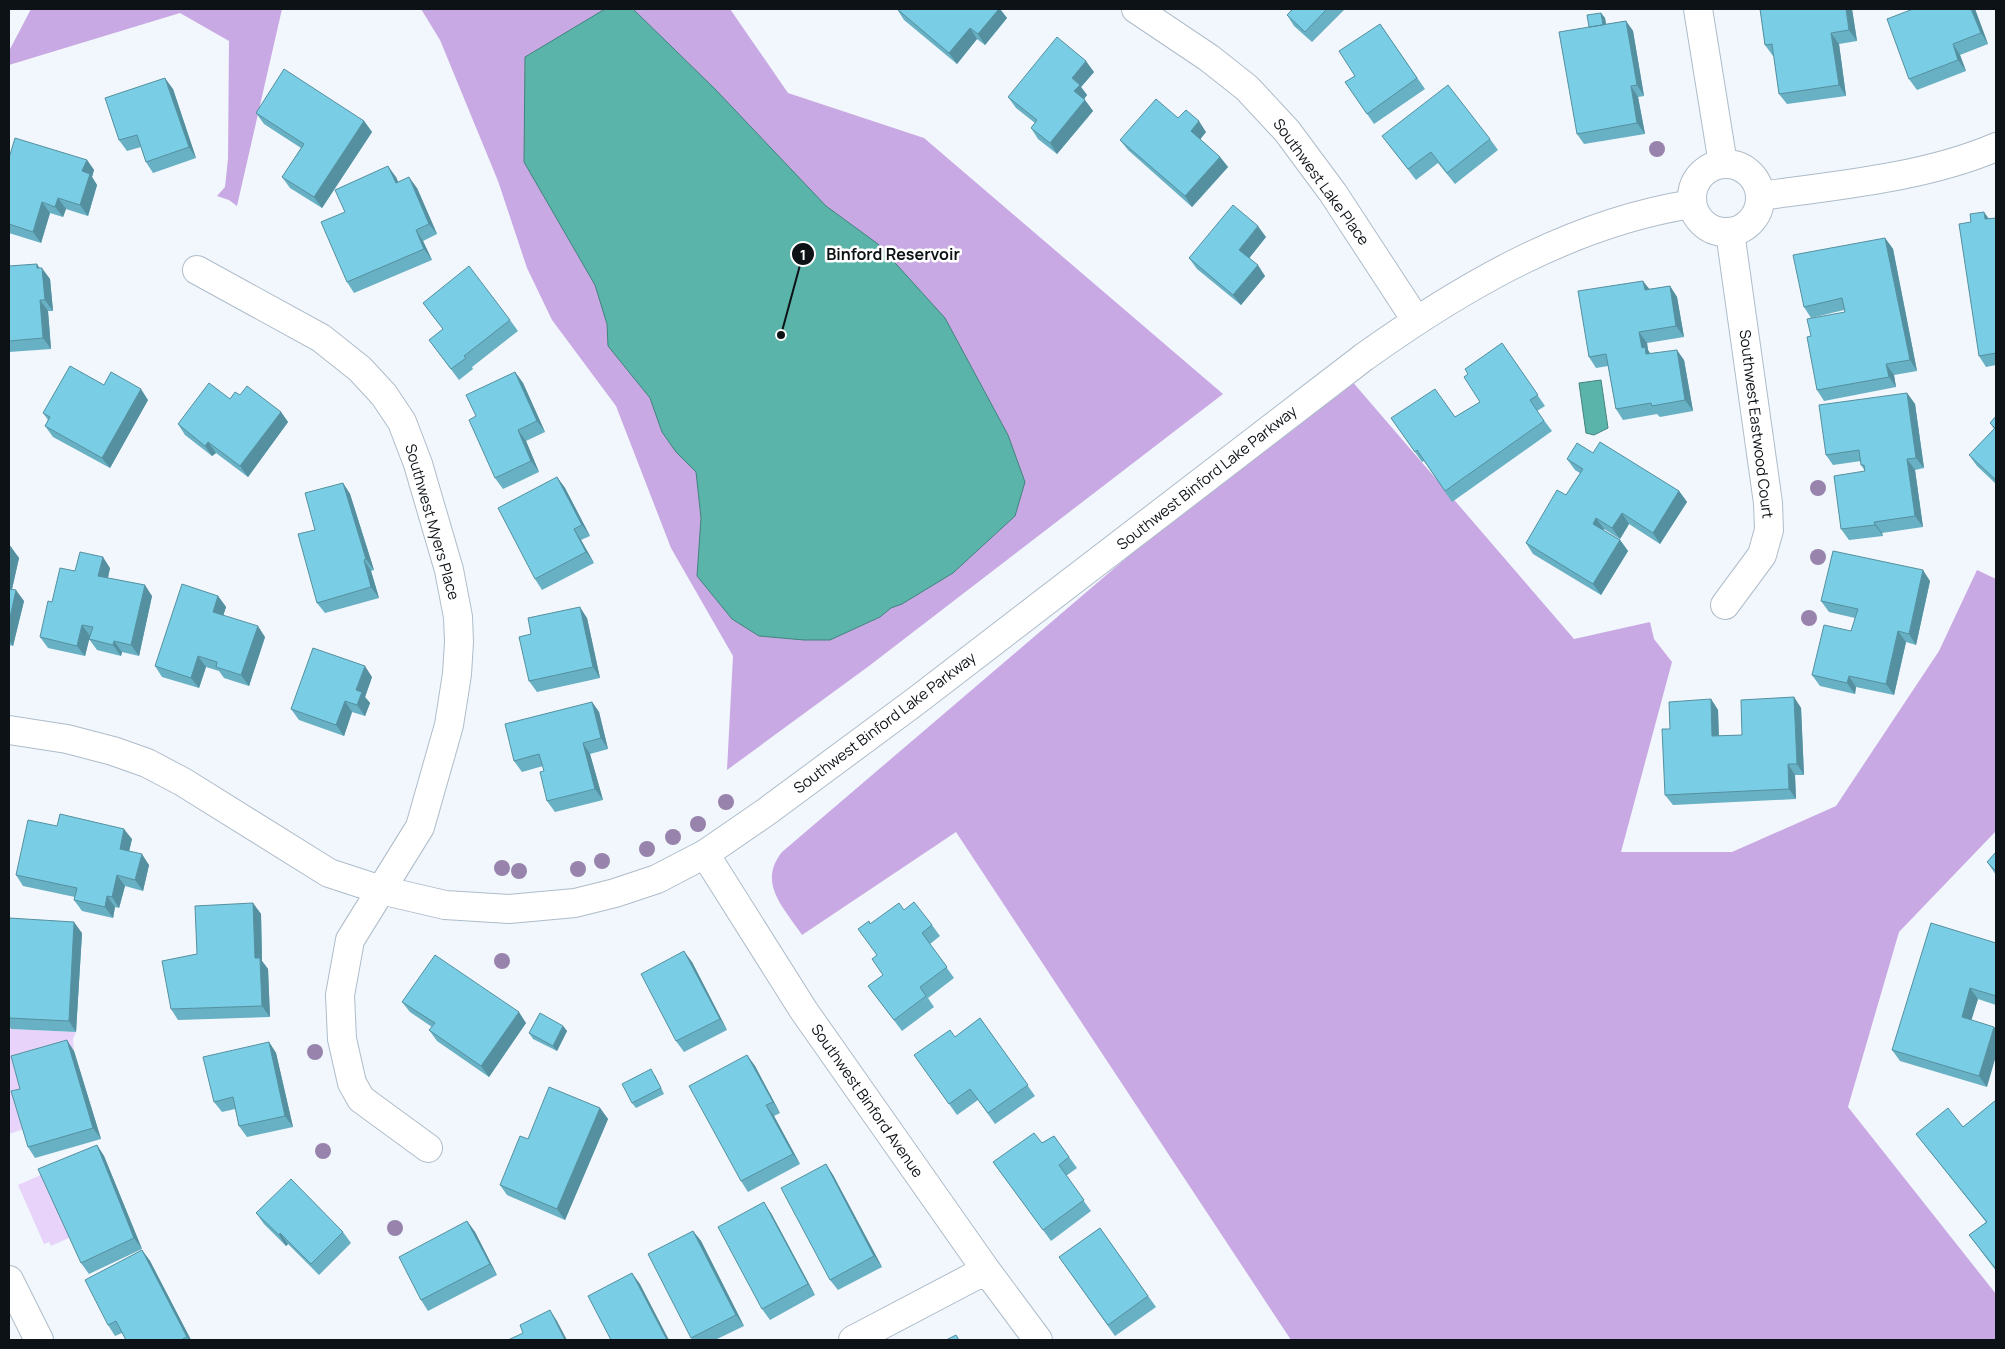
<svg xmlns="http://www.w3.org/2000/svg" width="2005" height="1349" viewBox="0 0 2005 1349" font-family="Manrope,sans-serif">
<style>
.green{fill:#e8d4fa}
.forest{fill:#c9a9e3}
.water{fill:#5ab4aa;stroke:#43837e}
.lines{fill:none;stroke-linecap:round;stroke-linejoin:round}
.minor-casing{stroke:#aebcca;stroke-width:30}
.tertiary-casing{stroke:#aebcca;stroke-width:30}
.minor{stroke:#fff;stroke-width:28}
.tertiary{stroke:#fff;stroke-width:28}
.tree{fill:#9783ab}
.wall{fill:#68b0c4}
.shaded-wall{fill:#5590a0}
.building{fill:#79cde4;stroke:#5590a0}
.labels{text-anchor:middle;stroke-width:5;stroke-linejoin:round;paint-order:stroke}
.street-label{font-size:15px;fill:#0d1216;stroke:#fff}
.leader{fill:none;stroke:#0d1216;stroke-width:2}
.callout-dot{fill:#0d1216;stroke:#fff;stroke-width:2}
.mark-label{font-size:15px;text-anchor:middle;font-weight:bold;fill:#fff}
.callout-label{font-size:16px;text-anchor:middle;font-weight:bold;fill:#0d1216;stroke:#fff;stroke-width:5;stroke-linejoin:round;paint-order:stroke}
</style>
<rect width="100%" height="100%" fill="#f1f7fc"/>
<path class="green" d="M9 963 11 1029 76 1032 73 1039 74 1051 19 1067 27 1128 9 1134Z
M43 1174 71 1237 51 1246 49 1242 44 1244 18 1185Z"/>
<path class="forest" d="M31 9H282L237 206 229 200 217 196 225 187 228 159 229 41 180 13 9 65V51Z
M421 9H730L788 93 924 138 1223 394 869 666 727 770 733 656 671 548 616 406 552 320 527 268 498 181 440 40Z
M1344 372 1574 639 1650 622 1654 639 1672 662 1621 852H1732L1836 806 1939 651 1977 570 1996 579V831L1899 932 1848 1107 1996 1294V1340H1291L956 832 802 935C784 908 757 883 782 852Z"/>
<path class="water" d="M605 9H633L715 89 826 206 878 244 945 318 1008 435 1025 482 1015 516 953 573 902 604 891 608 880 617 830 640H804L759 636 732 619 697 576 701 518 696 472 676 452 662 432 650 398 608 346 607 324 595 285 524 162 525 57Z
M1601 380 1608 428 1594 435 1586 433 1579 383Z"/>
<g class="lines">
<defs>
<path id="minor" d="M1136 9 1209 58 1247 88 1287 131 1333 193 1416 320
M1698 9 1723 164
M197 270 321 338 360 369 384 395 402 422 418 464 449 570 458 617 459 642 457 674 449 725 420 827 350 940 340 995 342 1039 352 1083 361 1099 428 1148
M1725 605 1762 555 1769 530 1768 503 1730 232
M705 854 804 1011 986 1270 1038 1340
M9 1280 39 1340
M853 1340 986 1270"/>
<path id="tertiary" d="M1692 198a34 34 0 1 1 68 0a34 34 0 1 1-68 0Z
M1760 196C1835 186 1927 177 1996 147
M9 730 67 739 113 751 147 763 183 782 329 873 381 890 445 905 509 909 575 903 615 893 657 879 705 854 766 812 916 701 1364 357C1462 287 1571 223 1692 204"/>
</defs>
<use href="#minor" class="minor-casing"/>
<use href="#tertiary" class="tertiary-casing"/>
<use href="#minor" class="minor"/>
<use href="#tertiary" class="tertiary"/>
</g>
<g class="tree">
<circle cx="1657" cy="149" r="8"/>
<circle cx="1818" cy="488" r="8"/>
<circle cx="1818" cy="557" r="8"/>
<circle cx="1809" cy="618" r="8"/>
<circle cx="726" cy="802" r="8"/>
<circle cx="698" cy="824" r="8"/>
<circle cx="673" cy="837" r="8"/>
<circle cx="647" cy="849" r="8"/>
<circle cx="602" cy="861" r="8"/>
<circle cx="502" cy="868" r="8"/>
<circle cx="578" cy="869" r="8"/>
<circle cx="519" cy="871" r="8"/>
<circle cx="502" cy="961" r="8"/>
<circle cx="315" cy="1052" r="8"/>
<circle cx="323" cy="1151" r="8"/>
<circle cx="395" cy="1228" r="8"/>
</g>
<path class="wall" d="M897 9H1000L1007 18 985 45 977 39 957 64 904 20Z
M1290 9H1345L1312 42 1294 26 1287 15 1291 10Z
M1760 9H1852L1857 41 1839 44 1846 96 1787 104 1779 94 1774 56H1773L1765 45Z
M1975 9 1988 44 1960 55 1966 71 1917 90 1909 79Z
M1601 13 1605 18 1606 24 1626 21 1633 31 1644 96 1638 97 1645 134 1584 144 1577 134 1589 27Z
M1380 24 1425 89 1374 124 1345 82 1355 76Z
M1094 72 1081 87 1087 95 1084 99 1093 111 1057 154 1038 139 1031 128 1035 123 1016 108 1008 97Z
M173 89 196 158 153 173 146 162 141 147 127 151 119 140Z
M256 113 364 121 372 132 322 208 290 188 282 177 301 148 264 124Z
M1178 118 1206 132 1200 139 1220 157 1228 167 1192 207 1128 150 1120 140Z
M1382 136 1490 139 1498 150 1455 184 1438 163 1416 180Z
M9 158 87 160 94 170 92 177 97 185 88 216 66 209 63 217 50 213 41 243 9 233Z
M396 177 398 182 417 188 437 234 423 241 432 260 354 293 347 282 345 212Z
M1996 218V365L1986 367 1979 356 1971 222Z
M1266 237 1249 258 1265 276 1241 305 1197 269 1189 258Z
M1885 238 1893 249 1917 371 1894 375 1896 387 1824 401 1817 390 1811 336 1845 312 1844 310 1811 318 1804 307Z
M9 266 40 268 50 279 53 311H48L51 349 9 352Z
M1670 286 1677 297 1684 337 1647 343 1648 350 1650 354 1684 360 1693 411 1660 417 1657 414 1623 420 1616 409 1608 366 1596 368 1589 357 1649 289Z
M423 303 510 320 518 331 472 367 473 369 459 380 429 340 443 329Z
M1502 343 1545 406 1537 411 1552 431 1452 502 1424 461 1422 462 1391 418 1455 417 1480 402Z
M515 372 523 383 545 432 526 441 539 472 503 489 495 478 476 416Z
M104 385 148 400 110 468 53 437 45 426 48 420 43 413Z
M1907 393 1915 404 1924 468 1915 470 1923 527 1882 533 1883 536 1849 540 1841 529 1865 471 1861 465V461L1833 465 1826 455Z
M240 395 281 412 288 422 248 477 216 453 212 456 185 435 178 424 230 399Z
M1996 416V484L1977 466 1969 455 1994 429 1990 423Z
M1593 453 1679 491 1687 502 1660 544 1629 524 1620 539 1604 529 1603 530 1620 540 1628 551 1601 595 1533 554 1526 543 1566 495 1580 473 1575 470 1567 459Z
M557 477 565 488 590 536 581 540 594 563 542 590 535 579Z
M343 483 350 494 374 570 371 571 379 598 325 613 317 603 315 530Z
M9 546 11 547 19 558 12 589 24 601 13 646 9 645Z
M110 568 108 578 152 596 139 656 122 652 121 656 97 650 89 639 90 636 85 656 48 648 40 637 52 602 75 571Z
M1930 581 1916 645 1906 642 1894 695 1856 687 1855 694 1820 686 1812 675 1851 631 1855 618 1829 612 1821 601Z
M218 596 226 607 223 615 265 637 249 686 224 678 219 671 206 667 199 688 162 677 155 666Z
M587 618 600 678 537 692 529 681 531 634Z
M372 677 365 697 370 703 365 716 352 712 344 736 299 720 291 709Z
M1794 697 1801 708 1804 775H1795L1796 799 1673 805 1665 795 1670 729 1711 699 1718 710 1719 736 1742 735Z
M592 702 599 712 608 749 590 754 603 800 555 812 547 801 544 771 543 766 522 772 514 761Z
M57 826 132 839 129 851 149 865 143 891 125 886 119 908 115 907 113 918 82 911 74 900 75 897 23 886 16 875Z
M1996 852V875L1987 862Z
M253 903 261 914 262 961 268 969 270 1017 178 1020 171 1009 197 954Z
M904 910 932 925 940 936 930 944 954 978 928 998 934 1007 902 1031 868 986 883 975 877 955 871 924Z
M9 918 82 933 76 1032 11 1029 9 1025Z
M1996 943V1005L1978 999 1971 1020 1987 1087 1900 1061 1892 1050Z
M692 962 727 1030 684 1052 676 1041Z
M402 1002 526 1023 489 1077 437 1041 429 1030 432 1027 410 1012Z
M980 1018 1035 1096 995 1124 978 1100 957 1115 914 1055 955 1037Z
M563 1026 567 1031 557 1051 533 1039 529 1033Z
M269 1042 276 1053 293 1127 247 1137 239 1126 235 1109 222 1112 214 1102Z
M74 1051 101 1139 35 1158 28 1147 20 1089Z
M747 1055 755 1066 780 1113 774 1116 800 1164 748 1192 741 1181Z
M655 1075 664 1094 636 1108 632 1103Z
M1996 1100V1271L1969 1235 1986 1222 1924 1144 1916 1134 1963 1127Z
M600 1108 608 1119 565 1220 507 1195 500 1185 528 1139Z
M1054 1136 1077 1168 1066 1176 1091 1211 1051 1241 993 1162 1042 1143Z
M97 1145 104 1156 142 1249 89 1274 81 1263Z
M826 1164 833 1175 882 1267 838 1290 830 1280Z
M256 1213 343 1232 351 1243 319 1275 288 1244 286 1246 264 1224Z
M771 1213 815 1295 770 1320 762 1309Z
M467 1221 475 1232 497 1275 428 1311 421 1300Z
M1100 1228 1156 1307 1115 1336 1059 1257Z
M693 1231 701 1241 744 1326 715 1340H693L691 1338Z
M142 1250 150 1261 191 1340H126L122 1333 115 1336 108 1325Z"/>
<path class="shaded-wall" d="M999 9H1000L1007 18 985 45 978 34Z
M1846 9H1852L1857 41 1849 30Z
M1971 9H1975L1988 44 1981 33Z
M1601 13 1605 18 1607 31 1603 25Z
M1626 21 1633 31 1644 96 1637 85Z
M970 28 977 39 957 64 949 53Z
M1831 33 1839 44 1846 96 1839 85Z
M1953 44 1960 55 1966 71 1958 60Z
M1086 61 1094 72 1081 87 1087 95 1082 102 1074 91 1072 78Z
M165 78 173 89 196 158 189 147Z
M1631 86 1638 97 1645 134 1637 123Z
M1085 100 1093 111 1057 154 1050 143Z
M364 121 372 132 322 208 314 197Z
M1199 121 1206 132 1199 141 1191 131Z
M1220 157 1228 167 1192 207 1185 196Z
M87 160 94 170 92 177 97 185 88 216 80 205 82 171Z
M388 166 396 177 403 194 396 183Z
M409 177 417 188 437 234 429 224Z
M58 198 66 209 63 217 55 207Z
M42 202 50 213 41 243 33 232Z
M1984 212 1992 223 1985 219Z
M1258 226 1266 237 1247 261 1239 250Z
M416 230 423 241 432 260 424 249Z
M1885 238 1893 249 1917 371 1910 360Z
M37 264 43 273 42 268 50 279 53 311 45 300 37 268Z
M1258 265 1265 276 1241 305 1233 295Z
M1643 281 1651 291 1645 290Z
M1670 286 1677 297 1684 337 1676 326Z
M40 300 48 311 51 349 43 338Z
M1639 332 1647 343 1648 350 1653 358 1654 365 1642 348Z
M1677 350 1684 360 1693 411 1685 400Z
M1886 364 1894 375 1896 387 1889 377Z
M515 372 523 383 545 432 537 421Z
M141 389 148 400 110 468 102 458Z
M1907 393 1915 404 1924 468 1916 458Z
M281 412 288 422 248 477 240 466Z
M518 430 526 441 539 472 531 461Z
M208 442 216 453 212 456 205 446Z
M1907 459 1915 470 1923 527 1915 516Z
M557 477 565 488 590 536 582 525Z
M343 483 350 494 374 570 366 559Z
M1679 491 1687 502 1660 544 1653 533Z
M1622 513 1629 524 1620 539 1612 528Z
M1596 518 1604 529 1601 535 1593 524Z
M1874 522 1882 533 1883 536 1875 525Z
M574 529 581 540 594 563 586 552Z
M1620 540 1628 551 1601 595 1593 584Z
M11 547 19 558 10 598 9 597V558Z
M103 557 110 568 106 586 98 576Z
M364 560 371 571 379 598 371 587Z
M1923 570 1930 581 1916 645 1909 634Z
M145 585 152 596 139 656 131 645Z
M16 590 24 601 13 646 9 639V622Z
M218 596 226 607 221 623 213 612Z
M580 607 587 618 600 678 593 667Z
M82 625 90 636 85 656 77 646Z
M258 626 265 637 249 686 241 675Z
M1898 631 1906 642 1894 695 1886 684Z
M114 641 122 652 121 656 113 645Z
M198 656 206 667 199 688 191 678Z
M365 666 372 677 365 697 370 703 365 716 357 705 356 690Z
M1849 676 1856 687 1855 694 1847 683Z
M1794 697 1801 708 1804 775 1797 764Z
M1711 699 1718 710 1719 747 1712 736Z
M345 701 352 712 344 736 336 725Z
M592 702 599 712 608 749 601 738Z
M583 743 590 754 603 800 595 789Z
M1788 764 1795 775 1796 799 1789 789Z
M124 829 132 839 127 860 120 849Z
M142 854 149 865 143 891 135 880Z
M117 875 125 886 119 908 112 897Z
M107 896 115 907 113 918 105 907Z
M253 903 261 914 262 961 268 969 270 1017 262 1006 255 958Z
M74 922 82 933 76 1032 69 1021Z
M684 951 692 962 727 1030 720 1019Z
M1970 988 1978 999 1969 1028 1962 1017Z
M519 1012 526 1023 489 1077 481 1066Z
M563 1026 567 1031 557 1051 553 1046Z
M1994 1027 1996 1030V1056L1987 1087 1979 1076Z
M67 1040 74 1051 101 1139 93 1128Z
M269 1042 276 1053 293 1127 285 1116Z
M747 1055 755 1066 780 1113 773 1102Z
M766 1105 774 1116 800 1164 793 1154Z
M600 1108 608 1119 565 1220 557 1209Z
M97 1145 104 1156 142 1249 134 1238Z
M826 1164 833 1175 882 1267 874 1256Z
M764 1202 771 1213 815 1295 808 1284Z
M467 1221 475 1232 497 1275 490 1264Z
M693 1231 701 1241 744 1326 736 1315Z
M280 1233 288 1244 286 1246 279 1235Z
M142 1250 150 1261 191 1340H189L187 1337Z
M632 1273 640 1284 669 1340H667Z
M550 1310 557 1321 567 1340H565Z"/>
<path class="building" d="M897 9H999L978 34 970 28 949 53Z
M1293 9H1327L1305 32 1287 15Z
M1760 9H1846L1849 30 1831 33 1839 85 1779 94 1772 44 1765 45Z
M1913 9H1971L1981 33 1953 44 1958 60 1909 79 1887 19Z
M1601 13 1603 25 1589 27 1587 15Z
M1626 21 1637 85 1631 86 1637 123 1577 134 1559 32Z
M1380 24 1417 78 1367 114 1345 82 1355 76 1339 51Z
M1057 37 1086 61 1072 78 1080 85 1074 91 1085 100 1050 143 1031 128 1037 120 1008 97Z
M284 69 364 121 314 197 282 177 304 144 256 113Z
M165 78 189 147 146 162 137 135 119 140 105 98Z
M1448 85 1490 139 1447 173 1431 152 1408 169 1382 136Z
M1156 99 1178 118 1186 110 1199 121 1191 131 1220 157 1185 196 1120 140Z
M15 138 87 160 82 171 90 174 80 205 58 198 55 207 42 202 33 232 9 224V158Z
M388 166 396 183 409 177 429 224 416 230 424 249 347 282 321 222 345 212 335 190Z
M1233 205 1258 226 1239 250 1258 265 1233 295 1189 258Z
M1984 212 1985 219 1996 218V353L1979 356 1959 224 1971 222 1970 214Z
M1885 238 1910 360 1886 364 1889 377 1817 390 1807 337 1811 336 1807 319 1845 312 1842 298 1804 307 1793 255Z
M37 264V268H42L45 300H40L43 338 9 341V266Z
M469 266 510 320 464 356 466 358 451 369 429 340 443 329 423 303Z
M1643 281 1645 290 1670 286 1676 326 1639 332 1642 348 1645 347 1646 354 1677 350 1685 400 1652 406 1651 403 1616 409 1606 354 1589 357 1578 291Z
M1502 343 1538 395 1530 400 1544 421 1445 491 1417 450 1415 452 1391 418 1435 389 1455 417 1480 402 1464 377 1468 374 1465 369Z
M70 366 104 385 111 372 141 389 102 458 45 426 50 417 43 413Z
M515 372 537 421 518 430 531 461 495 478 469 420 476 416 466 395Z
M209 383 230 399 235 392 240 395 247 386 281 412 240 466 208 442 205 446 178 424Z
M1907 393 1916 458 1907 459 1915 516 1874 522 1875 525 1841 529 1834 476 1865 471 1864 465H1861L1859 450 1826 455 1819 405Z
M1996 416V480L1969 455 1995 428 1990 423Z
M1600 442 1679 491 1653 533 1622 513 1612 528 1596 518 1593 524 1620 540 1593 584 1526 543 1557 490 1566 495 1583 469 1567 459 1577 443 1593 453Z
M557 477 582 525 574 529 586 552 535 579 498 508Z
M343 483 366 559 364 560 371 587 317 603 298 534 315 530 305 493Z
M9 546 11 547 9 558Z
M1833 551 1923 570 1909 634 1898 631 1886 684 1849 676 1847 683 1812 675 1824 625 1851 631 1858 609 1821 601Z
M80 552 103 557 98 576 145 585 131 645 114 641 113 645 89 639 93 627 82 625 77 646 40 637 48 601 52 602 60 568 75 571Z
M182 584 218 596 213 612 258 626 241 675 216 667 217 662 198 656 191 678 155 666Z
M9 589 16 590 9 622Z
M580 607 593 667 529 681 519 637 531 634 528 618Z
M313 648 365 666 356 690 362 692 357 705 345 701 336 725 291 709Z
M1794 697 1797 764H1788L1789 789 1665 795 1662 729H1670L1669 702 1711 699 1712 736 1742 735 1741 700Z
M592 702 601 738 583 743 595 789 547 801 540 772 544 771 539 754 514 761 505 724Z
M60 814 124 829 120 849 142 854 135 880 117 875 112 897 107 896 105 907 74 900 77 888 16 875 28 820 57 826Z
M1996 852V871L1987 862Z
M914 902 932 925 922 933 947 967 920 987 926 996 894 1020 868 986 883 975 872 959 877 955 858 929 869 921 870 924 899 903 904 910Z
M253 903 255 958H260L262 1006 171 1009 162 961 197 954 195 906Z
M9 918 74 922 69 1021 9 1018Z
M1931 923 1996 943V996L1970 988 1962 1017 1994 1027 1979 1076 1892 1050Z
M684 951 720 1019 676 1041 641 974Z
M435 955 519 1012 481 1066 429 1030 435 1023 402 1002Z
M540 1013 563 1026 553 1046 529 1033Z
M980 1018 1028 1085 988 1113 970 1089 949 1104 914 1055 950 1030 955 1037Z
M67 1040 93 1128 28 1147 11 1091 20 1089 11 1056Z
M269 1042 285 1116 239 1126 233 1097 214 1102 203 1057Z
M747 1055 773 1102 766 1105 793 1154 741 1181 689 1086Z
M651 1069 661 1088 632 1103 622 1084Z
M549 1087 600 1108 557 1209 500 1185 520 1136 528 1139Z
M1996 1100V1269L1969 1235 1987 1222 1916 1134 1948 1108 1963 1127Z
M1034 1133 1042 1143 1054 1136 1069 1157 1059 1165 1084 1200 1043 1230 993 1162Z
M97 1145 134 1238 81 1263 38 1169Z
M826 1164 874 1256 830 1280 781 1188Z
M291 1179 343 1232 311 1264 280 1233 279 1235 256 1213Z
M764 1202 808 1284 762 1309 718 1227Z
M467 1221 490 1264 421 1300 399 1257Z
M1100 1228 1148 1296 1108 1325 1059 1257Z
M693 1231 736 1315 691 1338 648 1254Z
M142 1250 187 1337 181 1340H126L116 1321 108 1325 85 1280Z
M632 1273 667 1340H611L588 1296Z
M550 1310 565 1340H508L523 1333 520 1325Z
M956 1335 959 1340H946Z"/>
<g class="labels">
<g class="street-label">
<text transform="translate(1321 182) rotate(54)" y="5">Southwest Lake Place</text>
<text transform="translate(1756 424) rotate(83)" y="5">Southwest Eastwood Court</text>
<text transform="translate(1207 478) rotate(-38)" y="5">Southwest Binford Lake Parkway</text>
<text transform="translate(432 522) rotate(74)" y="5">Southwest Myers Place</text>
<text transform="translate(885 723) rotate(-37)" y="5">Southwest Binford Lake Parkway</text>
<text transform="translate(867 1101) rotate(55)" y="5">Southwest Binford Avenue</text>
</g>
</g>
<path class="leader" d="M781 335L803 254"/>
<g class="callout-dot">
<circle cx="781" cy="335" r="5"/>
<circle cx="803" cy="254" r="12"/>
</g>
<g class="mark-label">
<text x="803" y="260">1</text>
</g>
<g class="callout-label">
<text x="893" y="260">Binford Reservoir</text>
</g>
<rect width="2005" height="1349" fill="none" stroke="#0d1216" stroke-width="20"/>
</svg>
